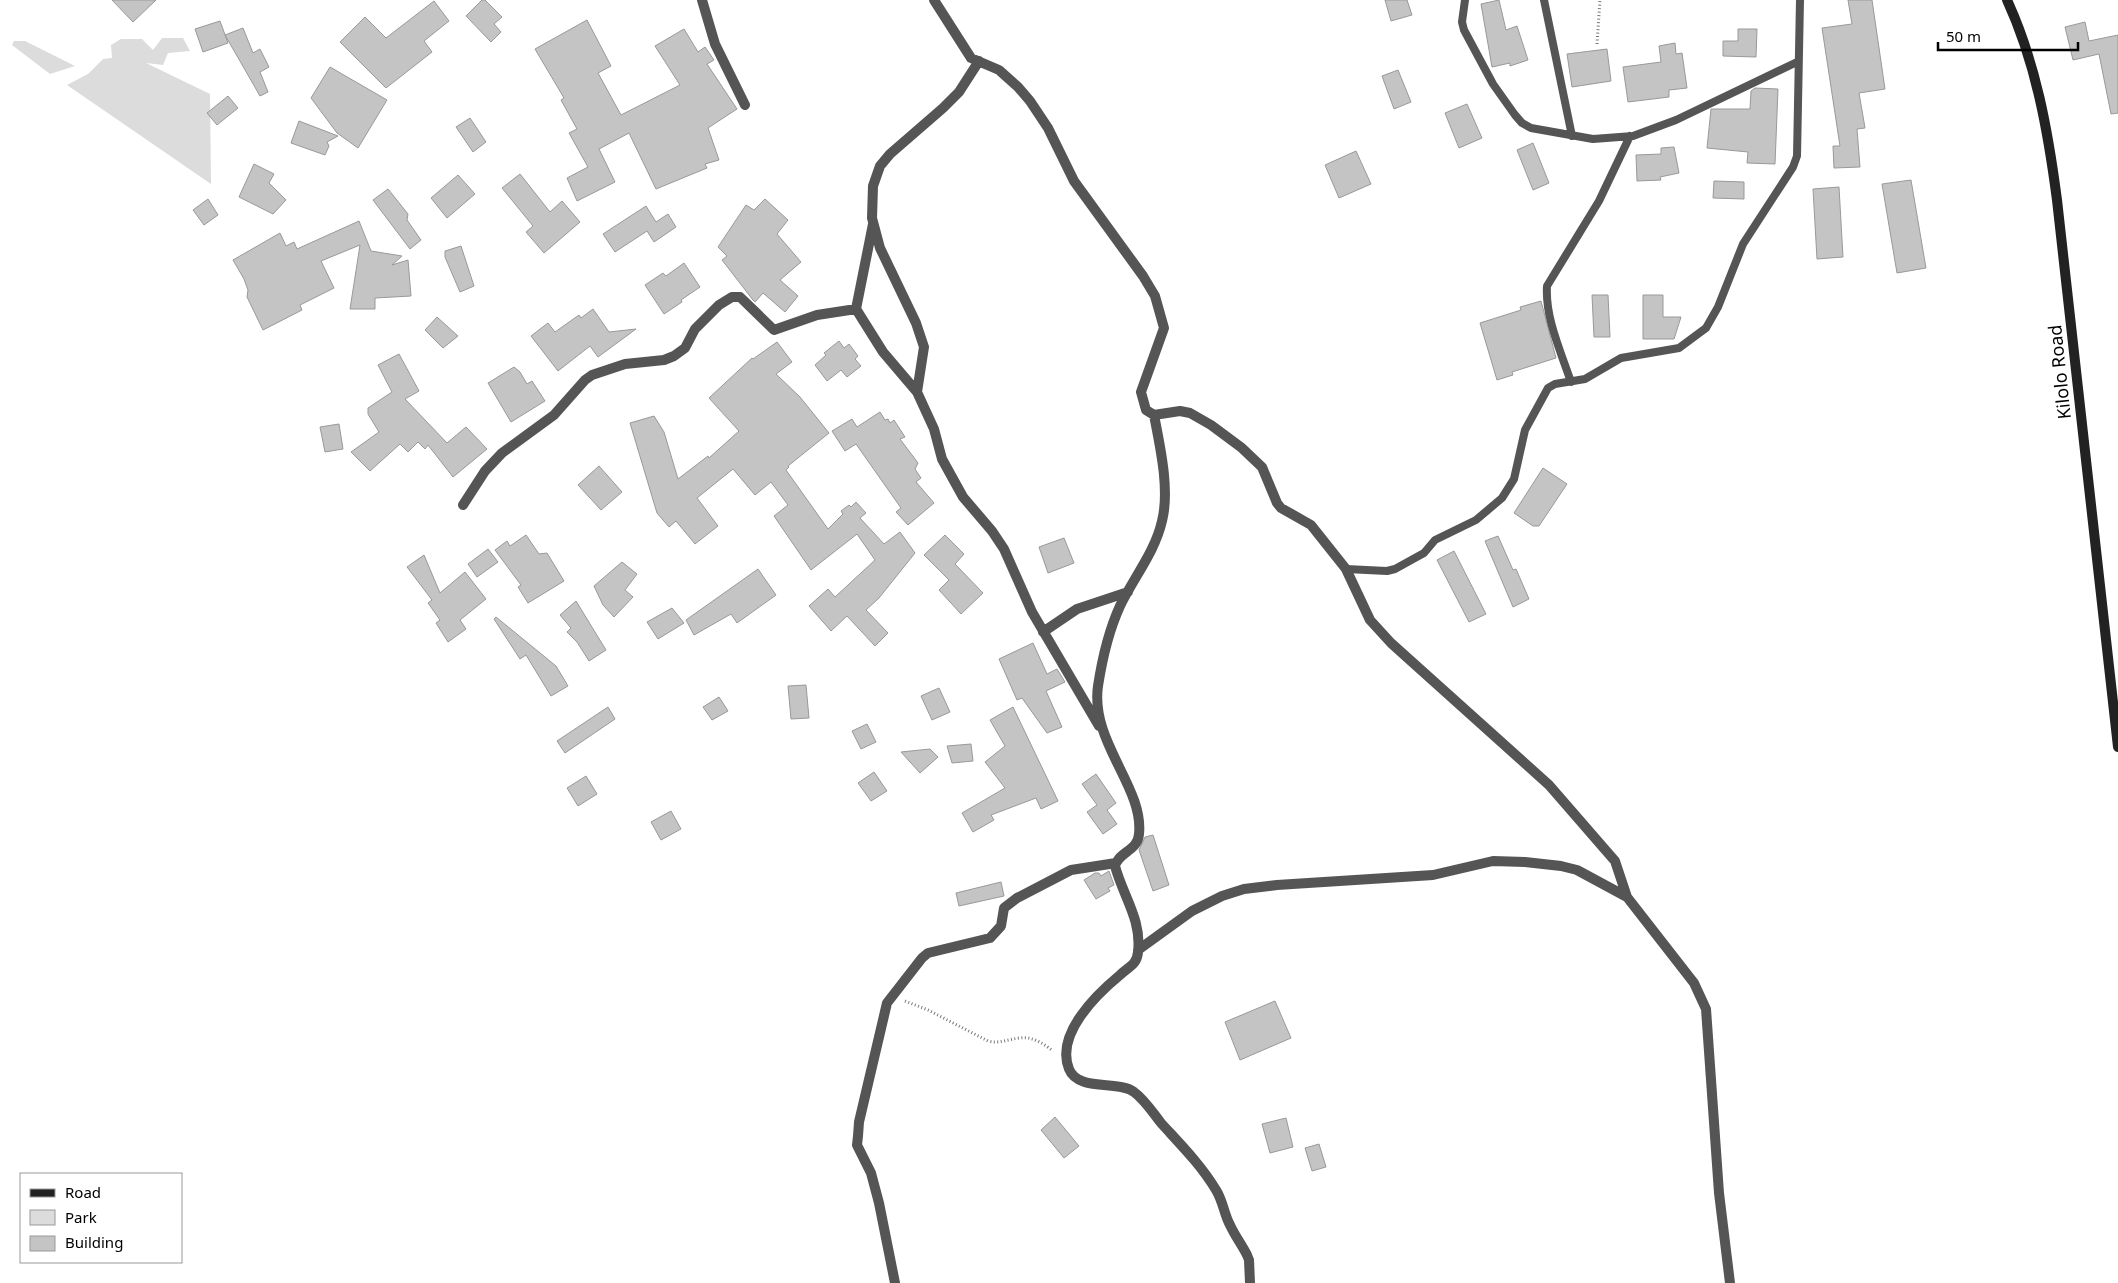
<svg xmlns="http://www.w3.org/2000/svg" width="2118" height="1283" viewBox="0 0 2118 1283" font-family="'Noto Sans',sans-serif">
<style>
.green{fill:#dcdcdc}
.building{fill:#c4c4c4;stroke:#999}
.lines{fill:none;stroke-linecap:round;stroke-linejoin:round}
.path{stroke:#777;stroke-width:3;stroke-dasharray:1 2.5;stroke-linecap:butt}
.lane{stroke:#555;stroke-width:8}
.street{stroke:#555;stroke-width:10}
.secondary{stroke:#222;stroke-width:10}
.labels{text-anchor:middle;stroke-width:4.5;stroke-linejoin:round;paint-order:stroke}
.street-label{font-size:18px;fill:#000;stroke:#fff}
</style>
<rect width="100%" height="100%" fill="#fff"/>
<path class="green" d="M162 38H183L190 51 168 53 163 65 146 63 210 94 211 184 67 85 88 74 103 59 112 58 111 45 121 39H142L153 50Z
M14 41H25L75 66 50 74 12 45Z"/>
<path class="building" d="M112 0H156L133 22Z
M482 0H485L502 17 494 24 501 32 491 42 466 16Z
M1385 0H1407L1412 15 1391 21Z
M1499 0 1506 30 1517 26 1528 60 1510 66V63L1492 67 1481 4Z
M1848 0H1872L1885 89 1859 93 1865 128 1857 129 1860 167 1834 168 1833 146H1840L1822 28 1852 24Z
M434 1 449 21 424 41 432 52 386 88 340 42 365 17 386 38Z
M587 20 611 66 598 73 621 115 680 85 655 46 684 29 698 52 705 47 714 60 707 64 737 109 708 128 719 160 705 164 707 168 656 189 629 133 599 149 615 182 577 201 567 178 588 167 569 133 577 129 561 100 564 98 535 49Z
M220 21 228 43 203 52 195 29Z
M2085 22 2089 41 2118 35V113L2111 114 2099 54 2073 60 2065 27Z
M243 28 253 53 260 49 269 67 260 72 268 92 260 96 225 35Z
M1738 29H1757L1756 57 1723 56V41H1738Z
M1675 43 1676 54 1682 53 1687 88 1669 90V97L1628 102 1623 67 1661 62 1659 46Z
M1607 49 1611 81 1572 87 1567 54Z
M330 67 387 100 358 148 337 133 311 98Z
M1398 70 1411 102 1394 109 1382 76Z
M1755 88 1778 89 1775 164 1747 163 1748 152 1707 148 1711 109H1750L1751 91Z
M228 96 238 108 217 125 207 113Z
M1467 104 1482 138 1459 148 1445 113Z
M470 118 486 142 473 152 456 127Z
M299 121 338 136 327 142 329 146 325 155 291 143Z
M1533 143 1549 183 1533 190 1517 150Z
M1674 147 1679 173 1660 177 1661 180 1637 181 1636 155 1661 154V148Z
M1356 151 1371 184 1339 198 1325 165Z
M254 164 274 174 269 183 286 200 273 214 239 197Z
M520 174 550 212 562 201 580 222 544 253 526 232 533 226 502 188Z
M458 175 475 194 447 218 431 198Z
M1911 180 1926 268 1897 273 1882 184Z
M1714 181 1744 182V199L1713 198Z
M1839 187 1843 257 1817 259 1813 189Z
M388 189 408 214 407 220 421 240 410 249 373 200Z
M208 199 218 215 204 225 193 210Z
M765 199 788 220 777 234 801 262 780 280 798 296 785 312 763 293 755 302 753 300 722 260 727 256 718 247 746 205 754 210Z
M646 206 656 222 668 214 676 227 654 242 647 231 615 252 603 234Z
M359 221 371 251 402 256 392 265 408 260 411 296 375 298V309H350L360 245 321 261 334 288 300 305 302 310 263 330 247 297 248 290 244 279 233 260 280 233 286 246 294 242 297 249Z
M461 246 474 286 460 292 445 257V251Z
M684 263 700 287 681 300 682 302 664 314 645 285 663 273 666 276Z
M1592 295H1608L1610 337H1594Z
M1643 295H1663V317H1681L1674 339H1643Z
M1541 301 1556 358 1512 372 1513 375 1497 380 1480 323 1521 310 1520 307Z
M593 309 609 332 636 329 598 357 590 346 558 371 531 336 548 323 555 332 579 315 581 318Z
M437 317 458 336 443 348 425 330Z
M839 341 844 348 849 344 858 356 855 359 861 366 847 377 841 370 827 381 815 365 826 355 824 353Z
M777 342 792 362 776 374 800 397 829 433 788 466 789 467 786 470 828 529 843 514 841 511 849 505 851 507 856 502 866 513 860 518 884 544 900 532 915 553 879 598 866 610 888 633 875 646 847 616 831 631 809 606 828 589 835 597 875 560 857 534 811 570 774 516 788 505 771 482 755 495 733 469 697 498 718 526 695 544 676 521 669 527 657 513 630 423 654 416 664 432 678 479 708 456 709 458 739 431 709 398 752 358 753 359Z
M399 354 419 391 405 399 447 443 466 427 487 449 453 477 428 445 425 449 418 442 408 452 400 444 370 471 351 452 379 432 368 414V408L392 392 378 365Z
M514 367 520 372 527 384 532 381 545 401 511 422 488 383Z
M880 412 885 420 888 419 890 423 894 420 905 437 900 439 918 463 915 469 921 478 916 482 934 503 908 525 896 512 901 508 856 444 845 451 832 431 852 419 857 427Z
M339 424 343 449 325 452 320 427Z
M599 466 622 492 601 510 578 485Z
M1543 468 1567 484 1539 526H1533L1514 513Z
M526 535 539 554 547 553 564 581 528 603 518 587 521 585 495 550 507 541 510 546Z
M945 535 964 554 955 564 983 593 961 614 939 590 949 580 924 555Z
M1498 536 1513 570 1516 569 1529 599 1513 607 1485 541Z
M1064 538 1074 563 1048 573 1039 547Z
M488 549 498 562 477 577 468 564Z
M1454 551 1486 614 1469 622 1437 560Z
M424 555 440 593 465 572 486 599 460 620 466 629 448 642 436 623 440 620 428 603 432 600 407 567Z
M622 562 637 574 625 590 633 597 614 617 603 605 594 586Z
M758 569 776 595 737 623 731 614 694 635 686 620Z
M576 601 606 650 589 661 577 642 567 632 571 628 560 615Z
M672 608 684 623 658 639 647 622Z
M496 617 556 666 568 686 551 696 526 655 520 659 494 619Z
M1033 643 1047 674 1057 669 1065 682 1046 691 1062 727 1047 733 1022 698 1017 700 999 659Z
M806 685 809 718 791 719 788 686Z
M939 688 950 712 932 720 921 696Z
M719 697 728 711 712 720 703 707Z
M608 707 615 719 565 753 557 741Z
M1013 707 1058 801 1041 809 1036 798 991 815 994 820 973 832 962 813 1005 788 985 762 1005 746 990 720Z
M867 724 876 742 861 749 852 731Z
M971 744 973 761 952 763 947 746Z
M930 749 938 757 920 773 901 752Z
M874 772 887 791 871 801 858 783Z
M1096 774 1116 803 1107 810 1117 824 1103 834 1087 812 1097 805 1082 784Z
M586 776 597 794 578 806 567 788Z
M671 811 681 829 661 840 651 822Z
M1153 835 1169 885 1153 891 1139 850 1145 837Z
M1109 871 1114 885 1108 888 1110 891 1096 899 1084 880 1095 873H1099L1101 876Z
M1001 882 1004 896 959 906 956 893Z
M1275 1001 1291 1038 1240 1060 1225 1022Z
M1055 1117 1079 1146 1064 1158 1041 1130Z
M1286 1118 1293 1147 1270 1153 1262 1124Z
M1319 1144 1326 1167 1312 1171 1305 1148Z"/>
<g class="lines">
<path class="path" d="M1597 44 1600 0
M905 1001 928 1010 988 1041C1000 1044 1008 1039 1020 1038 1032 1036 1044 1044 1053 1051"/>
<path class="lane" d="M1465 0 1462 22 1464 30 1493 84 1515 115 1522 123 1531 128 1593 139 1633 136 1676 120 1797 62
M1544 0 1572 136
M1571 382C1561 352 1545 318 1547 286L1599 201 1630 136
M1346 569 1387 571 1395 569 1424 553 1435 540 1476 520 1502 498 1514 479 1525 430 1548 388 1555 384 1585 379 1621 358 1679 348 1706 328 1718 307 1743 244 1793 167 1797 156 1800 0"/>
<path class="street" d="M702 0 715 44 745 105
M934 0 971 58 999 70 1018 87 1030 101 1048 128 1074 181 1143 276 1155 296 1164 328 1141 392 1146 410 1154 415 1180 411 1190 413 1211 425 1242 448 1262 467 1277 503 1281 508 1311 525 1346 569 1370 620 1391 643 1549 785 1615 861 1627 897 1694 983 1706 1009 1719 1193 1730 1283
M873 224 856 309 883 352 917 392 934 429 942 459 963 497 992 531 1004 549 1032 612 1099 726
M917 392 924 347 916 323 880 248 872 218 873 186 880 166 890 154 943 108 959 92 979 61
M1154 415C1160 446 1170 490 1162 521 1155 552 1134 577 1120 606 1109 630 1102 660 1098 686 1090 742 1144 787 1139 834 1138 851 1118 852 1115 866 1123 896 1142 920 1138 952 1137 965 1128 967 1120 975 1097 994 1055 1034 1069 1069 1078 1092 1119 1080 1134 1092 1145 1100 1153 1113 1161 1123 1181 1145 1201 1165 1216 1190 1223 1201 1224 1214 1230 1225 1235 1236 1242 1245 1247 1255L1249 1260 1250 1283
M463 505 485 471 502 453 554 415 585 380 592 375 625 364 664 360 674 356 685 348 695 329 719 305 732 297H740L774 330 817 315 856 309
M1043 632 1077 609 1128 592
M1138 950 1192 911 1222 896 1244 889 1277 885 1433 875 1493 861 1525 862 1561 866 1577 870 1627 897
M895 1283 879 1203 871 1173 857 1145 858 1136 859 1122 887 1003 922 958 928 953 990 938 1001 926 1004 908 1017 898 1071 870 1116 863"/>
<path class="secondary" d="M2007 0C2036 63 2048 131 2057 200L2118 747"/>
</g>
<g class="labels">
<g class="street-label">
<text transform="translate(2060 372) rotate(-96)" y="6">Kilolo Road</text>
</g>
</g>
<rect x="20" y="1173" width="162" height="90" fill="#ffffff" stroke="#999999"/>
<rect x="30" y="1189" width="25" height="8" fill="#222222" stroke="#999999"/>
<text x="65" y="1198" font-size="15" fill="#000000">Road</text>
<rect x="30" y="1210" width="25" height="15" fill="#dcdcdc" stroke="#999999"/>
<text x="65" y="1223" font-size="15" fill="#000000">Park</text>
<rect x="30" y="1236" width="25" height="15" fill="#c4c4c4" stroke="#999999"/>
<text x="65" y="1248" font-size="15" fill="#000000">Building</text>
<path d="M1938 42v8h140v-8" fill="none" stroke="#000000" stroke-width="2.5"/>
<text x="1946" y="42" font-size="15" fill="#000000" stroke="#ffffff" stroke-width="4" paint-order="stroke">50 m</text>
</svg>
